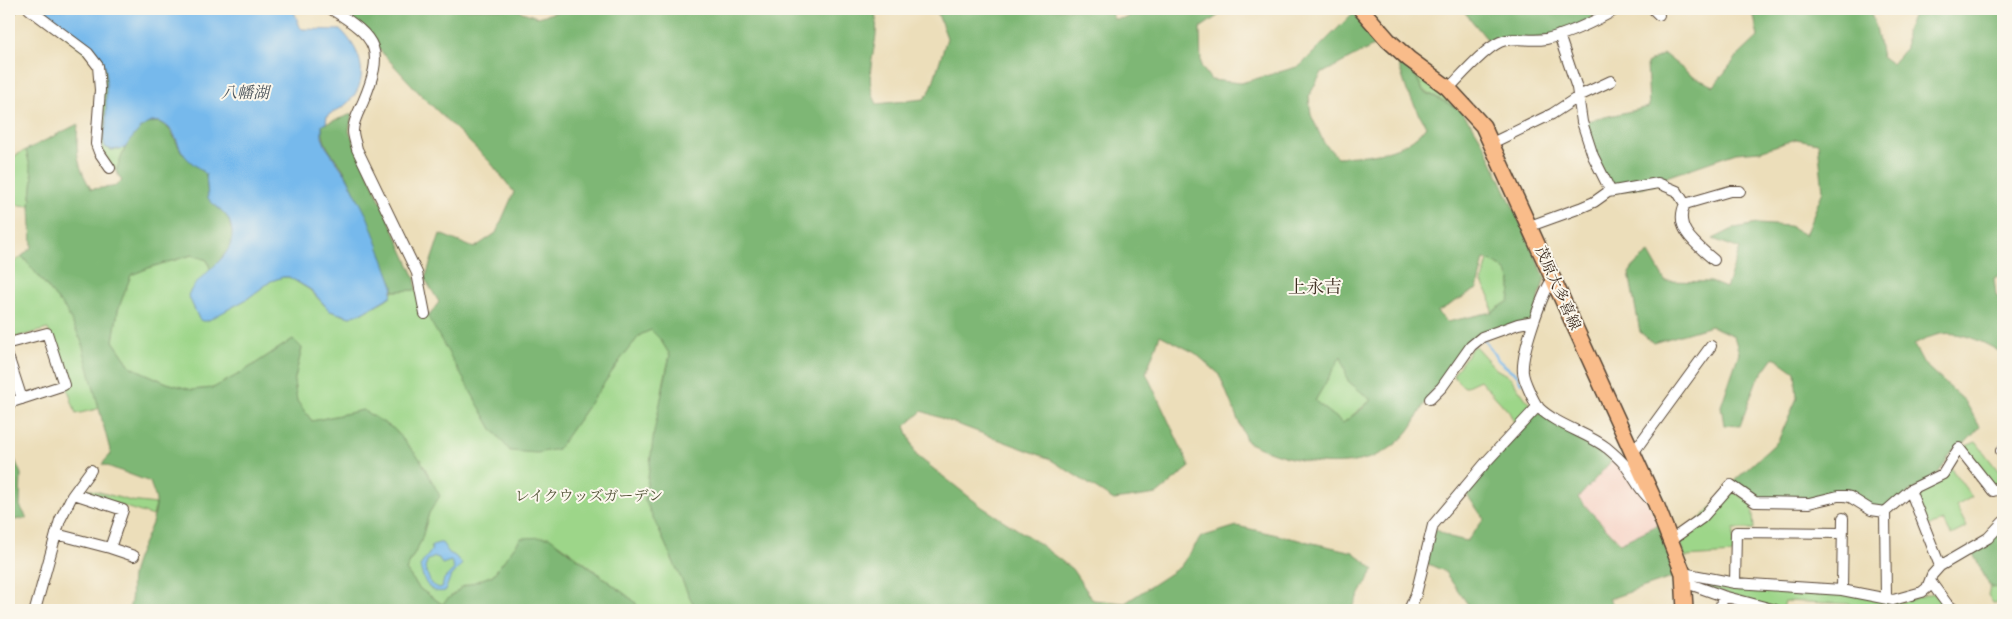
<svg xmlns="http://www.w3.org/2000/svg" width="2012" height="619" viewBox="0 0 2012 619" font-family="'IM FELL French Canon','Noto Serif JP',serif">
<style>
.built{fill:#f6d2c5}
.green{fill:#9dd689;stroke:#6c8054}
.forest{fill:#7eb775;stroke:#5c704a;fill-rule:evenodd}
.water{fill:#76b9ec;stroke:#587285;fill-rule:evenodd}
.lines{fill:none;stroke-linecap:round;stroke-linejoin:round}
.stream{stroke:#76b9ec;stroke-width:2.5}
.minor-casing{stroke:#564535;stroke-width:12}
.primary-casing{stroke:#564535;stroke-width:18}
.minor{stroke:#fff;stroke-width:10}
.primary{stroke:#f9bc8a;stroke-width:15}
.labels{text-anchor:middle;stroke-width:4;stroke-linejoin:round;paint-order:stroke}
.street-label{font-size:15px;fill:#3b2a1e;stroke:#fbf7ec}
.park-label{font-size:15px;fill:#545539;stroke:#fbf7ec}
.water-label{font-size:16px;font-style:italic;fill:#4d555c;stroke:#fbf7ec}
.quarter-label{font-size:18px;fill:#3b2a1e;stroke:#fbf7ec}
</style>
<rect width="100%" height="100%" fill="#fbf7ec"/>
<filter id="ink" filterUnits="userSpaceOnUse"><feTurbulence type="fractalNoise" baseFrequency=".02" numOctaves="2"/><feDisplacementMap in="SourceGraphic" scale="10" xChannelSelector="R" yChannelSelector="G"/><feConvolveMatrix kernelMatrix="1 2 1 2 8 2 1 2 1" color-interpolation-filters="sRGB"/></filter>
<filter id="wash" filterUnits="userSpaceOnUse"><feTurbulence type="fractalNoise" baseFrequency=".0096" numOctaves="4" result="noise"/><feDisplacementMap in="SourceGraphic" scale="20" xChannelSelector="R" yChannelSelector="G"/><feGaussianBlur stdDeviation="1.12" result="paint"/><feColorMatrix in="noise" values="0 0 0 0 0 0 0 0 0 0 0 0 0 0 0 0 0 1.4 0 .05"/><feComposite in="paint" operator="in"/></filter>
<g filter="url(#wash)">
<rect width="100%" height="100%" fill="#ecdeba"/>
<path class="built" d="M1614 458 1649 505 1658 525 1621 543 1577 497Z"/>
<path class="green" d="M34 9H44L102 59 106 72V125L103 139 105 147 111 150 125 148 116 171 103 153 98 144 101 66Z
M1413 70 1459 109 1423 90Z
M26 150 33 178 30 206 9 204V159Z
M192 255 207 260 211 271 189 293C191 303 196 309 199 319L227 310 247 299 271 281 283 277H289L310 290 330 311 350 317 362 313 387 299 393 291 416 290 429 317 492 429 558 449 623 356 640 335 651 330 660 339 670 355 664 381 645 500 691 600 698 610H640L634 601 561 545 521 538 493 575 462 587 442 604 420 589 406 570 421 541 429 513 439 496 420 459 394 429 363 410 312 421 297 401 294 382 302 348 293 339 241 373 213 388 192 390 167 383 131 367 113 341 118 310 131 275 151 267Z
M22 256 66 310 81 340 101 408 76 414 48 329 9 339V267Z
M1488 260C1509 269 1515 278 1509 301L1492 312 1490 296 1482 283Z
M1474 345 1496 369 1510 377 1531 406 1516 426 1509 412 1480 380 1465 387 1461 385 1453 375Z
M1341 355 1348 381 1371 400 1343 423 1315 401Z
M1976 442 2003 477V486L1991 485 1963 447Z
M1950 467 1972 497 1956 506 1967 527 1951 535 1944 521 1927 526 1915 494 1916 489Z
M85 488 131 501 156 504 153 516 82 493Z
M1731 490 1752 503 1754 529H1734L1733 554 1685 557 1679 538Z
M1692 579 1841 592 1903 602 1932 593 1935 594 1952 610H1935L1932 606 1921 610H1867L1849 604 1785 601 1783 609 1767 606 1693 583Z
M1990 587H2003V605L1993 603 1988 595Z"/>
<path class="forest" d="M336 9H514L537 17 569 9H874C884 41 859 72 877 104L924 99 931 89 947 38 936 9H1109L1114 19 1127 18 1135 9H1228L1200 28 1201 66 1211 80 1241 83 1300 66 1353 13 1379 43 1321 74 1309 96 1311 115 1324 143 1337 157C1367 156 1407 153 1426 126L1407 91 1396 57 1413 70 1423 91 1459 109 1473 126 1485 146 1545 277 1533 320C1520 324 1493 328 1482 335 1475 339 1459 361 1452 369 1444 379 1432 390 1426 401 1419 412 1415 424 1406 434 1367 479 1295 465 1247 442L1219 374 1195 353 1160 335 1146 373 1190 467 1157 494 1114 500 1048 458 922 411 905 426 916 455 982 507 1034 540 1072 569 1093 600 1125 603 1180 567 1201 537 1237 526 1353 552 1374 569 1351 610H698L691 600 645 500 654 432 670 355 660 339 651 330 640 335 623 356 558 449 537 453 510 451 492 429 428 317 439 302 425 279 440 234 474 248 496 233 514 192 490 162 422 96 376 46ZM1484 259C1507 266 1515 277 1509 301L1492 312 1447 322 1437 312 1477 289ZM1341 356 1348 381 1371 400 1363 408 1343 423 1315 401Z
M1462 9H1598L1591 19 1547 37 1491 44Z
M1747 9H1869L1876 27 1882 57 1892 64 1906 48V31L1915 9H2003V274L1994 278 1996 294 2003 306V354C1985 342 1958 329 1936 335 1928 337 1921 342 1914 345L1924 364 1965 401 1980 427 1967 441 1953 450 1939 472 1890 506 1875 509 1848 494 1812 500 1756 499 1732 483 1778 441 1797 398 1795 372 1774 357 1756 382 1740 426 1724 425 1721 406 1739 353 1734 336 1711 326 1653 343 1640 332 1629 273 1636 263 1649 253 1665 281 1711 282 1726 288 1740 249 1713 239 1735 228 1757 224 1789 226 1805 235 1823 191 1818 143 1796 139 1760 151 1736 153 1669 176 1655 185 1611 193 1583 122 1649 107 1647 63 1664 54 1693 77 1714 86 1736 58 1758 37 1754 16Z
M352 114 349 131 415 278 416 290 393 291V286C378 250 364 210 347 176 337 156 322 150 322 125Z
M157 122C175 127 174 143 184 155 190 162 199 168 206 174L208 198 224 212 229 220 233 236 229 249 211 271 207 260 192 255 151 267 131 275 118 310 113 341 131 367 167 383 192 390 213 388 241 373 293 339 302 348 294 382 297 401 312 421 363 410 394 429 420 459 440 496 429 513 421 541 406 570 420 589 442 604 462 587 493 575 521 538 549 537 634 601 640 610H128C134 600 130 587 132 576 136 551 154 530 156 505 157 498 152 489 150 482L102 464 111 454 81 340 66 310 22 256 32 247 30 206 33 178 26 150 78 124C76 153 76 163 91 189L112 187 122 181 116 171C124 151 132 123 157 122Z
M1542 412 1589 440 1614 458 1578 498 1620 543 1658 525 1671 557 1674 577 1609 599 1618 610H1472L1444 571 1426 563 1435 529 1450 537 1467 541 1484 519 1465 492 1534 414Z
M10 448 21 474 20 506 27 518 9 521Z
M2003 528V587H1990L1971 550Z"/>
<path class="water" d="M44 9H293L300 27 302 29 341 30C363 52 372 84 344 106 339 110 332 112 327 116L326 123 322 125V137L326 147 346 175 368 218 393 286 391 296 362 313 350 317 330 311 311 290 289 277H283L271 281 247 299 207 321H202L199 319 188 295C201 269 244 256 229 220 224 210 214 207 208 198L206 174C199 168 188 161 183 153 178 146 176 135 170 129 151 109 135 134 125 148L112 150 105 147 103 139 106 125V72L102 59Z
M439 543H442L449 553 455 556 462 564 450 578 445 591C428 595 423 579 420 566L431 551 432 545ZM435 557 439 558 442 564 451 561 454 569 444 579 442 587 439 588 431 584 425 568 428 560Z"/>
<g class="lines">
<path class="stream" d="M1484 340 1499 361 1517 375 1521 383"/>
</g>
</g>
<g filter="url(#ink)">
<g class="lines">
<defs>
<path id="minor" d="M29 9 88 53 98 66 100 90 96 144 99 152 110 168
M331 9C378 38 385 50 363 102 359 111 353 121 353 131 353 137 356 144 357 149L417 273 425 314
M1653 9 1659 15
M9 12 11 9
M1559 35 1577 88 1582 122 1593 156 1609 188 1608 192
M1448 89C1461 76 1484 49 1500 42 1514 36 1530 42 1546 39 1570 34 1595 21 1617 9
M1492 143 1552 114 1581 95 1611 81
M1685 204 1730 191H1740
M1530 226 1580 208 1594 202 1608 192 1658 183 1677 191 1685 204C1673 229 1697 245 1714 260
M1553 278C1542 294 1521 353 1523 372 1523 379 1534 402 1538 407 1556 425 1588 433 1607 448 1613 453 1619 458 1624 464 1634 476 1639 491 1652 501
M9 343 47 333 64 385 9 403
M9 359 22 399
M1430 399 1442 387 1471 346 1482 337 1518 324 1534 321
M2001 451 2003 452
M1633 453 1711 346
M1910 490 1940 566
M1885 512 1886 598
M56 534 110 548 123 510 74 494
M1671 540 1702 518 1731 485 1755 502 1809 503 1838 496H1845L1850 497 1871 510 1885 512 1910 490 1943 474 1959 448 1993 491 2003 488
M110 548 134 556
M1683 573 1735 583 1842 590 1893 600 1922 592 1927 588 1932 575 1940 566 1988 538 2003 522
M1930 581 1947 604 1955 610
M1684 582 1723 596 1776 610
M1735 583 1736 532 1842 533
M1842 590 1843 518
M35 610 60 520 72 496 91 470
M1409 610 1416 594 1433 525 1487 461 1538 406
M1720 610 1723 596"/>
<path id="primary" d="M1361 9 1388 40 1409 59 1447 87 1483 126 1656 504 1683 573 1685 610"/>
</defs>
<use href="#minor" class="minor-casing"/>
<use href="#primary" class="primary-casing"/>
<use href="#minor" class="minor"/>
<use href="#primary" class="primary"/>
</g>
</g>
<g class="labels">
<g class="street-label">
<text transform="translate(1558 288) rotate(66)" y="5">茂原大多喜線</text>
</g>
<g class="park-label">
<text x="589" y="501">レイクウッズガーデン</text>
</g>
<g class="water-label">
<text x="245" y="98">八幡湖</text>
</g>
<g class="quarter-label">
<text x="1315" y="293">上永吉</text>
</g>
</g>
<rect width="2012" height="619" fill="none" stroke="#fbf7ec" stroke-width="30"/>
</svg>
